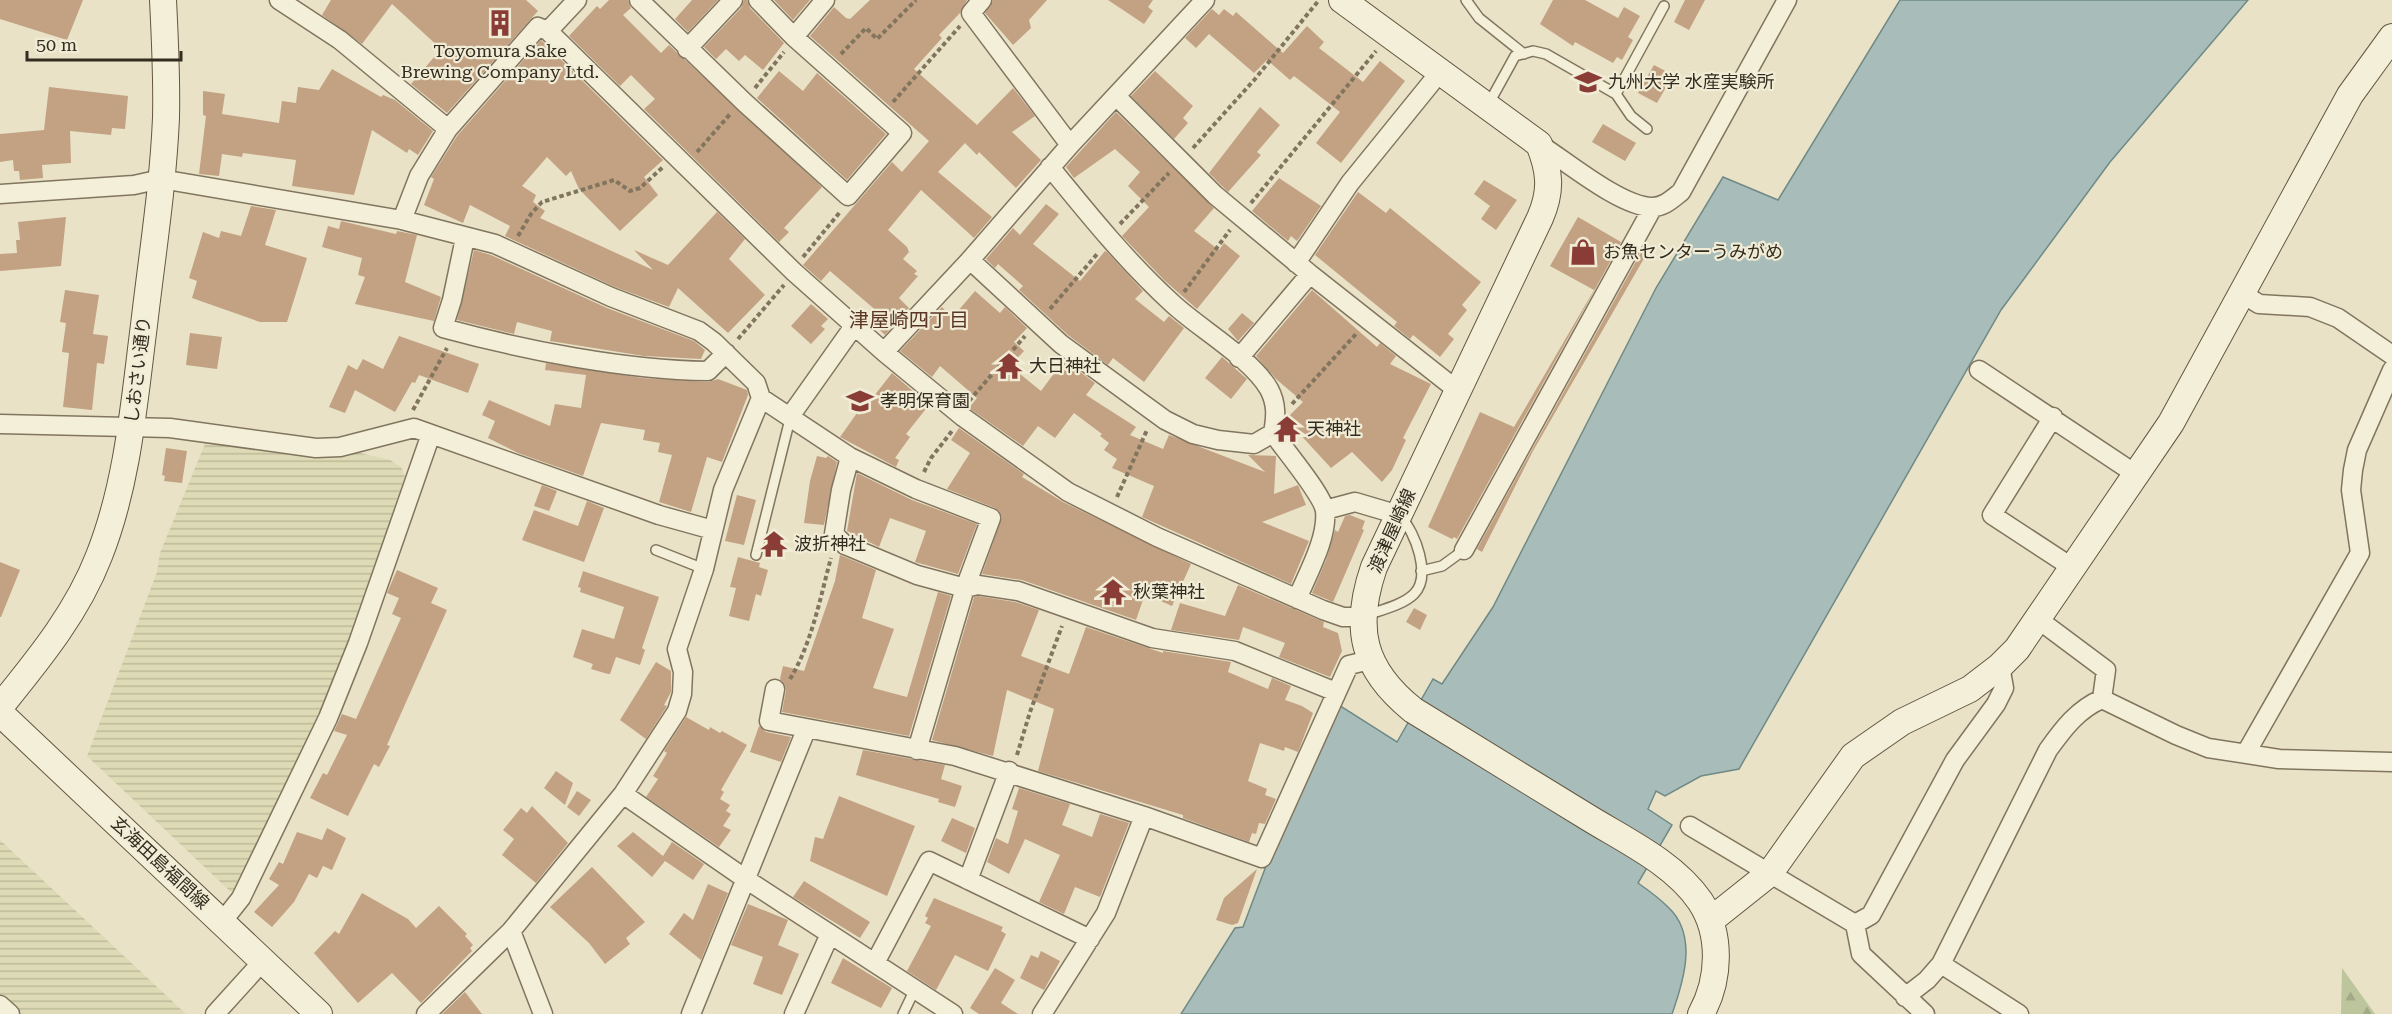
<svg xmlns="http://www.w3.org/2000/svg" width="2392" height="1014" viewBox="0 0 2392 1014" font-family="'Roboto Serif','Noto Sans JP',serif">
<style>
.farmland{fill:url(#farmland-rules)}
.forest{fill:url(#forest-firs)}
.water{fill:#a8bdb9;stroke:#6f8a86;stroke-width:1.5}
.building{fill:#c2a282}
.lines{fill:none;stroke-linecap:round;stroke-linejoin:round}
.lane-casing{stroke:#82755f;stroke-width:12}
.street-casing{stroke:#82755f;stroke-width:21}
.secondary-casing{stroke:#645642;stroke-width:28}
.path{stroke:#82755f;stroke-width:4;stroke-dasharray:4.5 3;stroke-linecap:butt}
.lane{stroke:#f4efd9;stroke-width:9}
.street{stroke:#f4efd9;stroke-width:18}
.secondary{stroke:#f4efd9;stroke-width:26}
.labels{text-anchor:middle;stroke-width:4.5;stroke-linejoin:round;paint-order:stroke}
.poi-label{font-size:18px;fill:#342c20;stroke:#f1ecd6;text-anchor:start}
.street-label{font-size:18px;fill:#342c20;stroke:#f1ecd6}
.neighbourhood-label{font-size:20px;fill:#5b3625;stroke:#f1ecd6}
</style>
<defs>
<pattern id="farmland-rules" width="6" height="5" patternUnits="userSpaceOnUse" patternTransform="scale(1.5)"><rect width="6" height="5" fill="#dddab5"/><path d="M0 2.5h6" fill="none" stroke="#bebb9b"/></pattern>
<pattern id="forest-firs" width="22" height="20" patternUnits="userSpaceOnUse" patternTransform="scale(1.5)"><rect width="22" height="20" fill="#bdc59c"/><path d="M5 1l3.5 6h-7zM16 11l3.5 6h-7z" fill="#a3a986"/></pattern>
</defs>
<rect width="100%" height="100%" fill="#e9e2c7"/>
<path class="farmland" d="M207 439 356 452 390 460 401 467 405 476 330 697 232 893 87 756 157 572 160 553Z
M0 840 186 1014H0Z"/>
<path class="forest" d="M2342 968 2375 1014H2341Z"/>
<path class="water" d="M1900 0H2248L2110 162 2001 310 1739 769 1701 776 1665 796 1656 791 1648 809 1672 825 1638 883C1648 890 1659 898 1668 907 1698 935 1684 980 1672 1014H1181L1235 928 1243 927 1266 866 1339 705 1397 742 1433 679 1442 684 1493 607 1656 288 1723 177 1778 200Z"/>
<path class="building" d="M0 0H83L67 40 0 19Z
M331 0H526L538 11 447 113 411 84 441 49 392 4 362 44 322 15Z
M609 0H628L631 8 623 15 661 53 669 45 822 187 784 228 789 232 779 242 644 109 655 99 631 75 620 86 569 36 597 6 600 9Z
M692 0H718L688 32 675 19Z
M744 0H747L750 8 784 43 763 70 745 55 739 61 726 49 716 59 704 47 741 8Z
M774 0H810L793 20Z
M870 0H967L960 13 939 35 942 38 914 69 977 125 1013 88 1035 116 1012 132 1041 160 1016 188 979 152 977 155 965 143 938 172 992 217 974 238 921 190 888 230 907 247 909 252 903 259 917 271 914 274 918 276 899 298 909 308 885 335 871 322 879 313 830 271 821 281 803 265 892 162 902 172 929 141 810 36 834 7 846 18 850 19Z
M993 0H1047L1029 20 1031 28 1013 45 985 13Z
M1108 0H1153L1148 7 1153 11 1144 24Z
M1553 0H1585L1618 18 1624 7 1640 16 1628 37 1633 40 1622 60 1617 57 1613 63 1575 42 1573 46 1540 24Z
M1685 0H1705L1689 30 1674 22Z
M1212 9 1219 15 1224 9 1233 16 1236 12 1283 53 1307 26 1324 42 1319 48 1363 82 1380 61 1405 81 1341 163 1316 143 1340 112 1294 76 1290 80 1267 60 1254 73 1209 34 1196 48 1185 38Z
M541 40 663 160 644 177 658 195 620 231 579 189 571 171 566 176 547 157 522 186 536 195 533 202 545 211 540 218 653 270 634 250 668 265 717 212 745 239 729 259 765 295 728 333 678 288 669 307 615 287 505 236 510 226 470 205 463 223 424 205 434 179 431 177 457 136Z
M1654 65 1673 75 1657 103 1638 93Z
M332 69 381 97 383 95 395 100 433 131 418 155 409 149 407 153 372 130 354 195 292 186 296 160 243 153 242 157 222 154 219 176 199 174 206 116 203 115V91L225 94 222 114 279 123 282 101 296 103 298 87 319 90Z
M779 71 803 91 817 73 886 134 847 180 757 98Z
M1155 71 1193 106 1183 118 1188 123 1174 139 1131 96Z
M49 87 128 96 125 129 112 128 111 135 70 131 71 163 42 165 43 178 20 180 19 171H14L13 160 0 162V134L44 130Z
M1260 107 1280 125 1257 152 1261 155 1228 192 1209 173Z
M1116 112 1214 208 1194 231 1219 250 1224 243 1240 256 1197 309 1164 280 1122 236 1149 207 1128 186 1140 172 1115 149 1074 178 1066 167Z
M1603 124 1636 143 1625 161 1592 142Z
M1279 178 1321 206 1297 241 1291 236 1288 241 1252 211Z
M1484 180 1517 200 1496 230 1481 219 1490 206 1474 194Z
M1358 192 1386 213 1390 208 1481 282 1462 305 1467 310 1448 334 1454 339 1440 357 1413 335 1410 339 1394 326 1397 322 1315 255Z
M1046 204 1059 214 1033 244 1080 281 1105 251 1107 252 1143 291 1135 299 1164 322 1169 316 1184 328 1144 382 1113 358 1108 365 1068 335 1019 290 1023 286 998 264 995 268 986 259 1013 228 1020 235Z
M251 206 276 210 265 245 307 258 287 322H260L192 298 197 281 189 278 203 232 219 238 221 231 241 236Z
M66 217 61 266 0 271V254L17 253 16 240H20L18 222Z
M1578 217 1621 242 1457 539 1454 537 1452 539 1428 527 1480 412 1514 427 1594 290 1550 266Z
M341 221 396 234 397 231 417 235 405 282 441 297 434 321 355 304 365 277 358 275 362 258 322 247 328 226 339 229Z
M1645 245 1650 248 1533 451 1482 552 1477 549Z
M474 250 491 255 607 308 694 341 705 350 701 359 644 356 550 341 552 331 517 322 514 334 457 320Z
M65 290 99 295 93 334 108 336 104 364 97 363 92 410 63 407 69 353 62 352 66 323 60 322Z
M1312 290 1377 347 1380 343 1396 356 1390 364 1431 384 1403 438 1406 440 1392 470 1382 482 1352 452 1331 468 1286 419 1303 402 1276 379 1256 356Z
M975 291 1000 313 1005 307 1027 328 1014 342 1024 351 1010 366 1041 391 1064 360 1095 383 1086 395 1136 427 1130 435 1163 449 1169 435 1265 472 1248 455 1276 456 1274 494 1298 485 1306 505 1262 522 1309 541 1291 584 1142 517 1154 486 1112 468 1117 459 1104 450 1109 443 1100 436 1102 434 1074 413 1055 438 1038 426 1023 446 969 408 977 398 940 366 932 377 900 351 942 307 952 318Z
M811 304 828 319 821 326 825 329 811 344 791 326Z
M1242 313 1254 323 1238 341 1228 329Z
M190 333 222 337 217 369 186 365Z
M399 336 479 364 468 393 419 375 415 383 412 382 395 412 355 390 345 413 329 407 348 365 357 370 363 359 383 369Z
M1222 357 1247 379 1231 399 1205 378Z
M546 363 642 378 708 382 718 379 747 390 748 395 722 462 707 457 691 512 659 502 672 455 658 452 660 443 643 440 645 430 601 423 583 476 518 453 488 438 495 421 482 415 489 400 550 426 555 404 581 408 586 375 545 370Z
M892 373 929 405 906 434 910 437 895 458 899 460 896 467 840 437 857 413 859 415Z
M959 428 1024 474 1022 477 1063 502 1191 564 1172 606 1145 594 1136 620 1022 580 982 574 1002 517 995 508 947 489 970 453 951 440Z
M166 448 187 451 182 483 164 481 165 476 162 475Z
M817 456 826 458 828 456 837 462 824 525 804 523 810 481Z
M857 473 912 500 977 524 958 574 915 562 926 531 890 518 879 547 847 531Z
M542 485 557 491 549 511 534 506Z
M737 495 756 500 744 545 725 541Z
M587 501 604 508 584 562 522 540 534 510 578 526Z
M1350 515 1365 521 1362 529 1364 530 1333 602 1312 593 1326 560 1335 530 1338 532 1345 516Z
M840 555 876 570 862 618 894 629 873 688 907 697 938 592 951 596 909 736 782 712 786 690 785 685 780 679 783 666 804 671 835 581Z
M738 557 760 563 759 567 768 570 761 596 756 594 749 621 729 616 736 588 730 587Z
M0 562 20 570 1 617H0Z
M397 570 438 588 431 603 447 610 387 745 390 746 379 767 374 764 348 816 310 798 323 773 327 775 347 735 334 731 342 714 356 719 401 618 392 614 399 598 387 593Z
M583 571 659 597 642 648 645 650 640 665 616 657 610 674H608L591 669 593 664 573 657 582 629 614 639 624 607 580 592 581 588 578 587Z
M1238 585 1324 622 1323 627 1338 633 1342 651 1330 677 1279 657 1285 643 1243 627 1239 640 1171 630 1180 603 1225 616Z
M978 596 1015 602 1039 610 1021 656 1069 674 1086 627 1163 653V651L1231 662 1228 672 1268 689 1272 678 1291 686 1285 700 1302 706 1313 713 1298 752 1285 747 1284 751 1260 743 1248 781 1267 789 1265 795 1276 799 1265 824 1259 823 1256 834 1252 833 1249 842 1183 818V815L1038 771 1054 709 1007 690 993 756 932 740 974 597Z
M1414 608 1427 615 1420 630 1406 622Z
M656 662 671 671V692L664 705 667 706 646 739 620 720Z
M686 717 709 730 710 727 720 733 722 731 747 745 721 790 724 792 720 799 730 805 726 811 731 814 723 826 731 830 719 847 646 797 658 779 653 776 667 753 664 751Z
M759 726 766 732 791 737 781 762 750 752Z
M863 750 945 765 941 779 962 786 955 807 938 802 939 799 856 775Z
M556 771 573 783 565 805 544 788Z
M1019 788 1070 804 1062 825 1092 837 1100 814 1129 823 1100 897 1075 887 1064 914 1039 902 1060 855 1025 839 1009 874 987 862 996 838 1008 844 1018 811 1012 809Z
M577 791 591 800 579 816 567 807Z
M839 796 915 826 887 896 810 861 815 837 823 839Z
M532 806 568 843 536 883 502 855 514 839 503 830 521 808 527 813Z
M952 818 975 828 966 853 941 841Z
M327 828 346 838 332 870 323 866 317 878 309 874 294 902 272 927 254 912 279 885 269 879 279 862 283 864 297 832 322 840Z
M633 832 663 856 672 842 704 864 693 880 665 861 652 877 617 846Z
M592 867 645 922 626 938 630 944 605 964 589 943 550 907Z
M1257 869 1238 923 1232 925 1216 920 1224 898Z
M804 881 870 922 860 938 793 897Z
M708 884 728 893 701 960 669 934 684 913 693 920Z
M362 893 408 919 416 928 439 906 467 934 465 936 473 945 470 948 472 951 421 1003 392 973 358 1003 314 953 335 931 339 934Z
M934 898 1003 927 1001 931 1006 934 988 971 955 955 936 990 907 971 931 926 925 923 928 918 925 916Z
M748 904 788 920 778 945 799 954 782 995 753 984 763 957 731 945Z
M1041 951 1060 961 1044 990 1020 978 1031 955 1038 958Z
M843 958 892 988 881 1008 831 983Z
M995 968 1015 980 1001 1003 1018 1014H979L970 1008Z
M465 992 482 1014H442Z"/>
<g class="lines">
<defs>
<path id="lane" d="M1466 0 1479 18 1524 54
M1488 105 1515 56 1533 51 1546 54 1616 94
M1647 129 1631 116 1616 94 1664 6
M656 550 704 569
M756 555 791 415
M1421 571 1442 566 1464 550
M1367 615C1381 610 1403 605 1414 594 1432 576 1415 532 1401 517
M903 1014 915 989"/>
<path id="street" d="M279 0 340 40 448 129
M639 0 744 102 848 196 902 133 794 37 758 0
M982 0 971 13 1070 145
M548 31 577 0
M794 37 825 0
M687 49 733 0
M1117 97 1215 195 1310 274 1457 390
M1539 144C1566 161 1621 207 1652 207 1664 207 1672 199 1681 192L1787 0
M1050 167C1089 215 1127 262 1173 304 1200 329 1251 358 1269 389 1277 404 1276 417 1273 433 1284 449 1323 495 1325 511 1328 538 1307 575 1297 599
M0 194 134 185 161 179 402 220 495 244 611 297 699 331 714 342 756 383 761 398 850 457 916 489 991 518 965 588 917 750
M402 220 419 176 448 129 538 27 548 31 794 272 884 352 963 417 1068 492 1157 537 1323 610 1343 617H1362
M465 238 452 300 443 328C524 350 624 370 708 371L726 353
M970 260 1061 344 1165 420 1193 434 1218 440 1254 444 1273 433
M1296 263 1350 183 1440 72
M2243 294 2259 304 2310 307 2338 318 2392 355
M884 352 970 260 1070 145 1205 0
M1239 358 1310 274
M1979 370 2137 475
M791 415 854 326
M2053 417 1992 515 2073 568
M0 424 170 428 316 448 340 447 414 428 659 515 713 530
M850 457 841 490 834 534 845 545 917 575 965 588 978 585 1018 591 1152 638 1235 651 1336 692
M1325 510 1355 502 1399 515
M1464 550 1653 207
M2039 620 2106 670 2102 699 2176 735 2208 748 2279 759 2392 762
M775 689 769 721 955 756 1144 816 1262 858 1349 665 1370 660
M2246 753 2360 553 2351 490 2353 470 2357 450 2392 370
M623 794 747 880 953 1014
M1690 826 1855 924 1861 954 1925 1014
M968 880 1009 771
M222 922 241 898 328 718 358 643 431 434
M1855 924 1871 915 1955 760 1996 704 2004 688 2000 666
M511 931 543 1014
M875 963 929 861 1090 939
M1941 964 2019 1014
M1905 997 1927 980 1941 964 2048 750C2063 729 2078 709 2102 699
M0 1005 10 1014
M215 1014 263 961
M426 1014 511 931 623 794 677 711 682 694 683 672 677 649 704 569 723 490 761 398
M691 1014 806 730
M794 1014 830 934
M1042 1014 1106 913 1144 816"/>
<path id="secondary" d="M1342 0 1539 144C1550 171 1552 191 1540 218L1374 567C1353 628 1362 669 1413 710 1470 745 1527 780 1584 815 1624 840 1673 862 1700 901 1722 934 1720 980 1701 1014
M0 707C38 660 77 613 99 556 128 483 134 403 144 325 152 256 163 187 166 118 167 79 165 39 163 0
M0 713 319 1014
M1711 920 1770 873 1853 756 1902 722 1970 689 2000 666 2017 649 2171 423 2350 95 2392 37"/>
</defs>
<use href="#lane" class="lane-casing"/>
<use href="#street" class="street-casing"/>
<use href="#secondary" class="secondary-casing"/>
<path class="path" d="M841 54 866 28 877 39 916 0
M755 88 784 52
M893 102 960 26
M1193 148 1255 79 1319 0
M697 152 731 113
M1251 203 1376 51
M1120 224 1169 173
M518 236 531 214 542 202 614 180 630 191 640 188 663 167
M803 257 840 212
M1184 292 1230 230
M1050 309 1098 253
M738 339 784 285
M969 401 1025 336
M1292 404 1356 334
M413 410 447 348
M924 472 931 458 952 431
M1117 497 1147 430
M790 679C812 643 820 598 831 558
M1017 755 1030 712 1062 626"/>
<use href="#lane" class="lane"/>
<use href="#street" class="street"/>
<use href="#secondary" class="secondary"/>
</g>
<defs>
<symbol id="building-bare" viewBox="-9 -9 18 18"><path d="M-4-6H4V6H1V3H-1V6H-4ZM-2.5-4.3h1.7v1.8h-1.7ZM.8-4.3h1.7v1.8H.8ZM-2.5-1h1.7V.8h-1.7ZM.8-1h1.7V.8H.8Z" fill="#893d36" stroke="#f1ecd6" stroke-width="2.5" paint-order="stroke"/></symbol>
<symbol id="school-bare" viewBox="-9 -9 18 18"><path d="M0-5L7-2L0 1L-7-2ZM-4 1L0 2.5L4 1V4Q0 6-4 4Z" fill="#893d36" stroke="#f1ecd6" stroke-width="2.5" paint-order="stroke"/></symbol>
<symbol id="shop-bare" viewBox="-9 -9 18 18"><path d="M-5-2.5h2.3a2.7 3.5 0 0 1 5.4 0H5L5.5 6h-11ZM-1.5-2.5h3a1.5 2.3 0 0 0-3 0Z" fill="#893d36" stroke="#f1ecd6" stroke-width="2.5" paint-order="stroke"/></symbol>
<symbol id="temple-bare" viewBox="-9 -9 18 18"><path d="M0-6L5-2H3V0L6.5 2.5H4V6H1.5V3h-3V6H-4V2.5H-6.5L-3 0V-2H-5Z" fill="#893d36" stroke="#f1ecd6" stroke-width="2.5" paint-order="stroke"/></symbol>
</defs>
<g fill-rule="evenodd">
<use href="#building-bare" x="481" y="4" width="38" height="38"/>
<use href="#school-bare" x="1569" y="63" width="38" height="38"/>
<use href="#shop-bare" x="1564" y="233" width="38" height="38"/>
<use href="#temple-bare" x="990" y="347" width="38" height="38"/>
<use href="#school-bare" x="841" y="382" width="38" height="38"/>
<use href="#temple-bare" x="1268" y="410" width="38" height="38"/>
<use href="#temple-bare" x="755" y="525" width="38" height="38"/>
<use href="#temple-bare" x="1094" y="573" width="38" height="38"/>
</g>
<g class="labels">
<g class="poi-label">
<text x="500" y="57" text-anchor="middle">Toyomura Sake<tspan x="500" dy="21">Brewing Company Ltd.</tspan></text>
<text x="1608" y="88">九州大学 水産実験所</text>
<text x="1603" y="258">お魚センターうみがめ</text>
<text x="1029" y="372">大日神社</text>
<text x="880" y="407">孝明保育園</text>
<text x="1307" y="435">天神社</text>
<text x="794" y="550">波折神社</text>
<text x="1133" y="598">秋葉神社</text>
</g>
<g class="street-label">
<text transform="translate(138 370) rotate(-83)" y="6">しおさい通り</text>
<text transform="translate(1392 531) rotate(-66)" y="6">渡津屋崎線</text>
<text transform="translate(160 863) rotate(43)" y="6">玄海田島福間線</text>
</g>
<g class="neighbourhood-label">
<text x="909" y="327">津屋崎四丁目</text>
</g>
</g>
<path d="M27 51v9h154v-9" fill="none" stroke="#342c20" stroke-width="3"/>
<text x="36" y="51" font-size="18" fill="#342c20" stroke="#f1ecd6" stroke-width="4.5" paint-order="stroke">50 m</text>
</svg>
